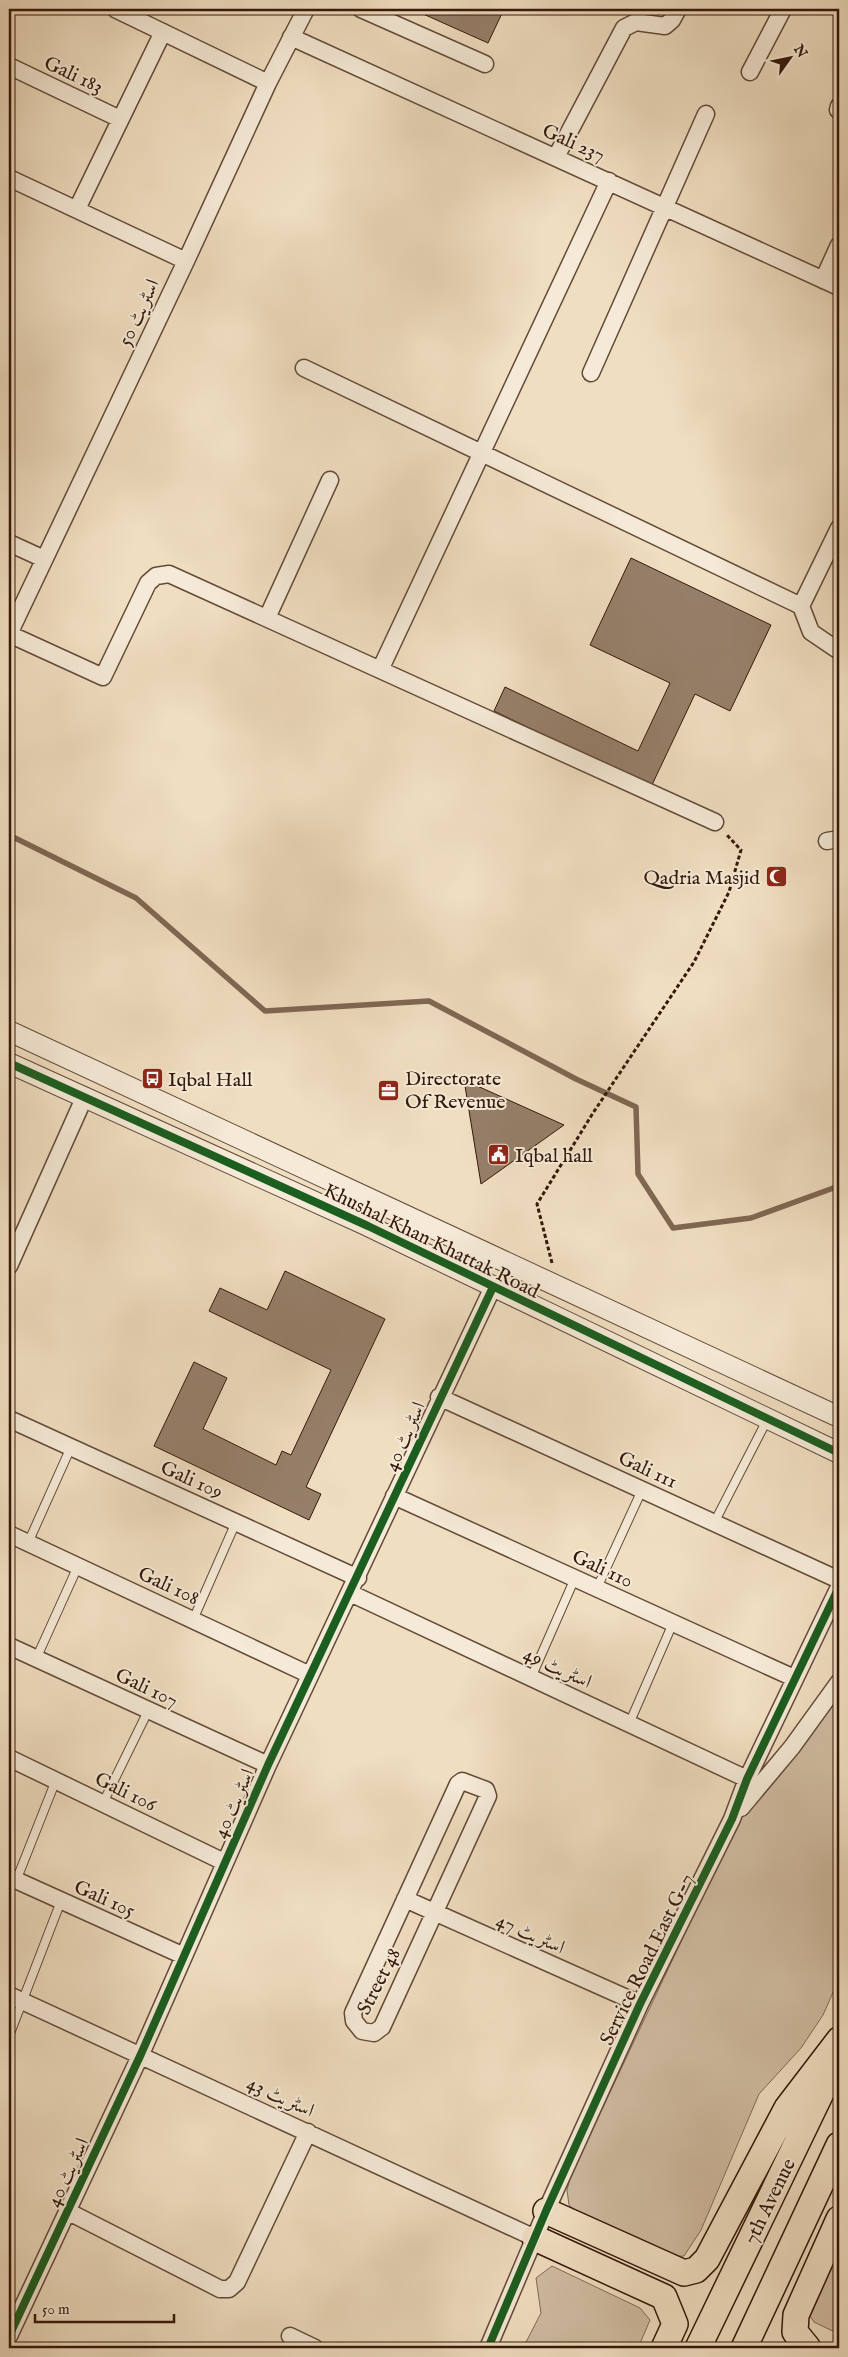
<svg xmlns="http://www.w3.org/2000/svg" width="848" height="2357" viewBox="0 0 848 2357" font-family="'IM FELL English',Amiri,serif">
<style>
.green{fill:#d0bca2;stroke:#826a56}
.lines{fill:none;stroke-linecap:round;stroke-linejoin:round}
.stream{stroke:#7e6753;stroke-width:5.5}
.building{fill:#967f6a;stroke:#34180b}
.service-casing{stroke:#634a38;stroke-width:10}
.minor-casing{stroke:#634a38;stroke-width:19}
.tertiary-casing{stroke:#634a38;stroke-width:22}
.primary-casing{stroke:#34180b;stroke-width:28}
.path{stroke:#34180b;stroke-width:3;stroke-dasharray:4 2.5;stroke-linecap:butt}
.service{stroke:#f5ead7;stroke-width:8}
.minor{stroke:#f5ead7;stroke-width:16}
.tertiary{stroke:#f5ead7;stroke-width:20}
.primary{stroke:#f0dec1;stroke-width:25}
.cycleway-casing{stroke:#f5ead7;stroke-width:11}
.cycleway{stroke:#1b5e20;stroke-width:8}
.labels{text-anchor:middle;stroke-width:4;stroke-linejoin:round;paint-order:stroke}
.street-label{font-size:20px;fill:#34180b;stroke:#f5ead7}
.poi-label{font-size:20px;fill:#34180b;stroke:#f5ead7;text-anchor:start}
</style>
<rect width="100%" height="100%" fill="#f0dec1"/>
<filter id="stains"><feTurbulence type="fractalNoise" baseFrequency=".004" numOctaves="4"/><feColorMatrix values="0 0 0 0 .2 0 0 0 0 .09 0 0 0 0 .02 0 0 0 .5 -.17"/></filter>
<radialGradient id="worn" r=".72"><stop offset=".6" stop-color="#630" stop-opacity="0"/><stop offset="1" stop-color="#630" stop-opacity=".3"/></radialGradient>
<path class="green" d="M839 1690V1979L823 2015 801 2048 759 2094 701 2230 684 2256 669 2257 579 2214 569 2205 567 2190 571 2175 736 1825 789 1760Z
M839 2235V2334L814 2322 806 2310Z
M552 2266 640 2308 650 2320 638 2348H523L541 2313 536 2278Z"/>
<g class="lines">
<path class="stream" d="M9 835 136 898 265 1011 429 1001 576 1079 636 1107 638 1174 673 1228 751 1218 839 1186"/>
</g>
<path class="building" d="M412 9H504L488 43Z
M631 558 771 625 730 711 695 694 651 787 494 711 505 687 638 751 670 683 590 645Z
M464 1080 564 1125 481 1184Z
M285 1271 385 1319 306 1487 321 1494 309 1520 154 1446 194 1362 227 1378 203 1429 276 1465 282 1451 291 1455 331 1370 209 1311 220 1288 267 1310Z"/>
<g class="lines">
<defs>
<path id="service" d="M714 1523 767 1420
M28 1543 71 1447
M597 1588 642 1490
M193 1620 236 1522
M36 1659 78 1566
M531 1678 575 1578
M629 1724 673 1623
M103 1803 148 1711
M16 1881 56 1780
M9 2036 61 1901"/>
<path id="minor" d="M115 9 268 83
M361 9 485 64
M291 37 839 287
M9 66 120 119
M750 72 783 9
M838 110 839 106
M556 157 624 28 636 22 665 26 672 20 678 9
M9 178 186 261
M77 209 163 32
M823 280 839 245
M304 368 801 606 811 632 839 651
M591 373 706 114
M9 543 44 559
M801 606 839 528
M267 618 330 480
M9 634 103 677 148 583 156 576 169 574 715 822
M9 634 186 261 268 83 306 9
M380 670 609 181
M827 841 839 839
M9 1266 85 1096
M439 1397 839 1580
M9 1419 358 1578
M394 1496 794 1678
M9 1534 310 1675
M350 1593 747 1779
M9 1646 268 1765
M9 1758 224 1862
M462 1781 486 1790 488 1796 382 2027 374 2033 362 2031 354 2021 353 2013 458 1784Z
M741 1808 792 1747 839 1682
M9 1877 184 1956
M405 1899 640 2004
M9 1995 535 2238
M67 2211 220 2289H229L237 2282 308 2132
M9 2336 141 2054 268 1765 493 1287
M290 2336 315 2348
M488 2348 546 2211 640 2004 732 1819 747 1779 839 1587"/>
<path id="tertiary" d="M9 1031 839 1417
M9 1063 368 1226 839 1453"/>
<path id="primary" d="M546 2211 684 2273 696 2270 707 2259 787 2108 839 2040
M535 2238 664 2297 675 2324 664 2348
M698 2348 836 2062
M744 2348 839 2145
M808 2348 795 2332 796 2315 839 2219"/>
</defs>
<use href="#service" class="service-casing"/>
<use href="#minor" class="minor-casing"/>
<use href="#tertiary" class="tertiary-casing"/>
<use href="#primary" class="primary-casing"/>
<path class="path" d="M552 1263 537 1204 593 1113 694 962 729 892 741 850 726 834"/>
<use href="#service" class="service"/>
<use href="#minor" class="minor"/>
<use href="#tertiary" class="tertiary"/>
<use href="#primary" class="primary"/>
<defs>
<path id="cycleway" d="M9 1063 368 1226 839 1453
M9 2336 141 2054 268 1765 493 1287
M488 2348 546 2211 640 2004 732 1819 747 1779 839 1587"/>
</defs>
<use href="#cycleway" class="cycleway-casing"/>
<use href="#cycleway" class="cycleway"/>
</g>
<defs>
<symbol id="mosque-square" viewBox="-11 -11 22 22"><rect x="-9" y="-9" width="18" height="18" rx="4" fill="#8f2418" stroke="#f5ead7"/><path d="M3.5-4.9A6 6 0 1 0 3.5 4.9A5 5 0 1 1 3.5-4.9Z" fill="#fff"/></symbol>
<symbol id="bus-square" viewBox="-11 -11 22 22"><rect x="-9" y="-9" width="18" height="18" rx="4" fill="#8f2418" stroke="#f5ead7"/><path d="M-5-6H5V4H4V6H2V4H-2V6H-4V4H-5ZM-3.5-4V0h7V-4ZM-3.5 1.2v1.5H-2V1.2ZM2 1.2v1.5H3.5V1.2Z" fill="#fff"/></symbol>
<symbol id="office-square" viewBox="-11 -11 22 22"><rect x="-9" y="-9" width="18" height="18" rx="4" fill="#8f2418" stroke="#f5ead7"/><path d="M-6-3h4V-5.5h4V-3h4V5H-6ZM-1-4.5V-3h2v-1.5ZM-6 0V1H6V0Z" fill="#fff"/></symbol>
<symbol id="civic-square" viewBox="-11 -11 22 22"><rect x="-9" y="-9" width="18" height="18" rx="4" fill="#8f2418" stroke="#f5ead7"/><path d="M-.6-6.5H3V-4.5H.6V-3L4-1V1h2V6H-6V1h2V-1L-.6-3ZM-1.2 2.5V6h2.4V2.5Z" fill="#fff"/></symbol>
</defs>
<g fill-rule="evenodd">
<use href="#mosque-square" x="764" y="864" width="25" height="25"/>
<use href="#bus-square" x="140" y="1066" width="25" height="25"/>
<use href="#office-square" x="376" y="1078" width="25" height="25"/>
<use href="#civic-square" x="486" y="1142" width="25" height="25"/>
</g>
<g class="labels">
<g class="street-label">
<text transform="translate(74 74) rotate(25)" y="7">Gali 183</text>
<text transform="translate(574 142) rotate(24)" y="7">Gali 237</text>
<text transform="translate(138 312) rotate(-65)" y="7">اسٹریٹ 50</text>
<text transform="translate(432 1240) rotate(26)" y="7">Khushal Khan Khattak Road</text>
<text transform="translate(404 1436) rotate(-66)" y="7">اسٹریٹ 40</text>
<text transform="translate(648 1469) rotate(25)" y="7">Gali 111</text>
<text transform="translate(192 1479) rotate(24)" y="7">Gali 109</text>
<text transform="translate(603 1568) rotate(25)" y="7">Gali 110</text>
<text transform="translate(169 1585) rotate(25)" y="7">Gali 108</text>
<text transform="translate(558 1667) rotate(25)" y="7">اسٹریٹ 49</text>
<text transform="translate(147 1687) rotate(25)" y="7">Gali 107</text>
<text transform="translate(126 1791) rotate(26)" y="7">Gali 106</text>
<text transform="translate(233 1803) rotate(-66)" y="7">اسٹریٹ 40</text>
<text transform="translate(105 1898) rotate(24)" y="7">Gali 105</text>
<text transform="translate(531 1933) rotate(24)" y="7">اسٹریٹ 47</text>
<text transform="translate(646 1959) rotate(-64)" y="7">Service Road East G-7</text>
<text transform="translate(378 1981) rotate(-63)" y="7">Street 48</text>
<text transform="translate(281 2096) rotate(25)" y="7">اسٹریٹ 43</text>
<text transform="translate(67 2172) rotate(-65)" y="7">اسٹریٹ 40</text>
<text transform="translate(769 2201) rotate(-64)" y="7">7th Avenue</text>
</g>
<g class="poi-label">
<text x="760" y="884" text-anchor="end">Qadria Masjid</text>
<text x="405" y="1085">Directorate<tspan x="405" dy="23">Of Revenue</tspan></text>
<text x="168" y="1086">Iqbal Hall</text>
<text x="515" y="1162">Iqbal hall</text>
</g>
</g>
<rect width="848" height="2357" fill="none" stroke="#f0dec1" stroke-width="30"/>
<rect x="10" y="10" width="828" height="2337" fill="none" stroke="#34180b" stroke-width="2.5"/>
<rect x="15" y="15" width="818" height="2327" fill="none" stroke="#34180b"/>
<g transform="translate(790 58) rotate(57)" stroke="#f5ead7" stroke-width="4" paint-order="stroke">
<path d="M0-4L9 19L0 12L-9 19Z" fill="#34180b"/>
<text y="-8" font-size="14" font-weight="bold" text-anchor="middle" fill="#34180b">N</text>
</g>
<path d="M35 2314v8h139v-8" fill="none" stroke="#34180b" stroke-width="2.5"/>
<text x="42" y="2314" font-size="15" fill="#34180b" stroke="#f5ead7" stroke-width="4" paint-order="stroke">50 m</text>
<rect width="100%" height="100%" filter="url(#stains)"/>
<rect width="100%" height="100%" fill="url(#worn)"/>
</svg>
